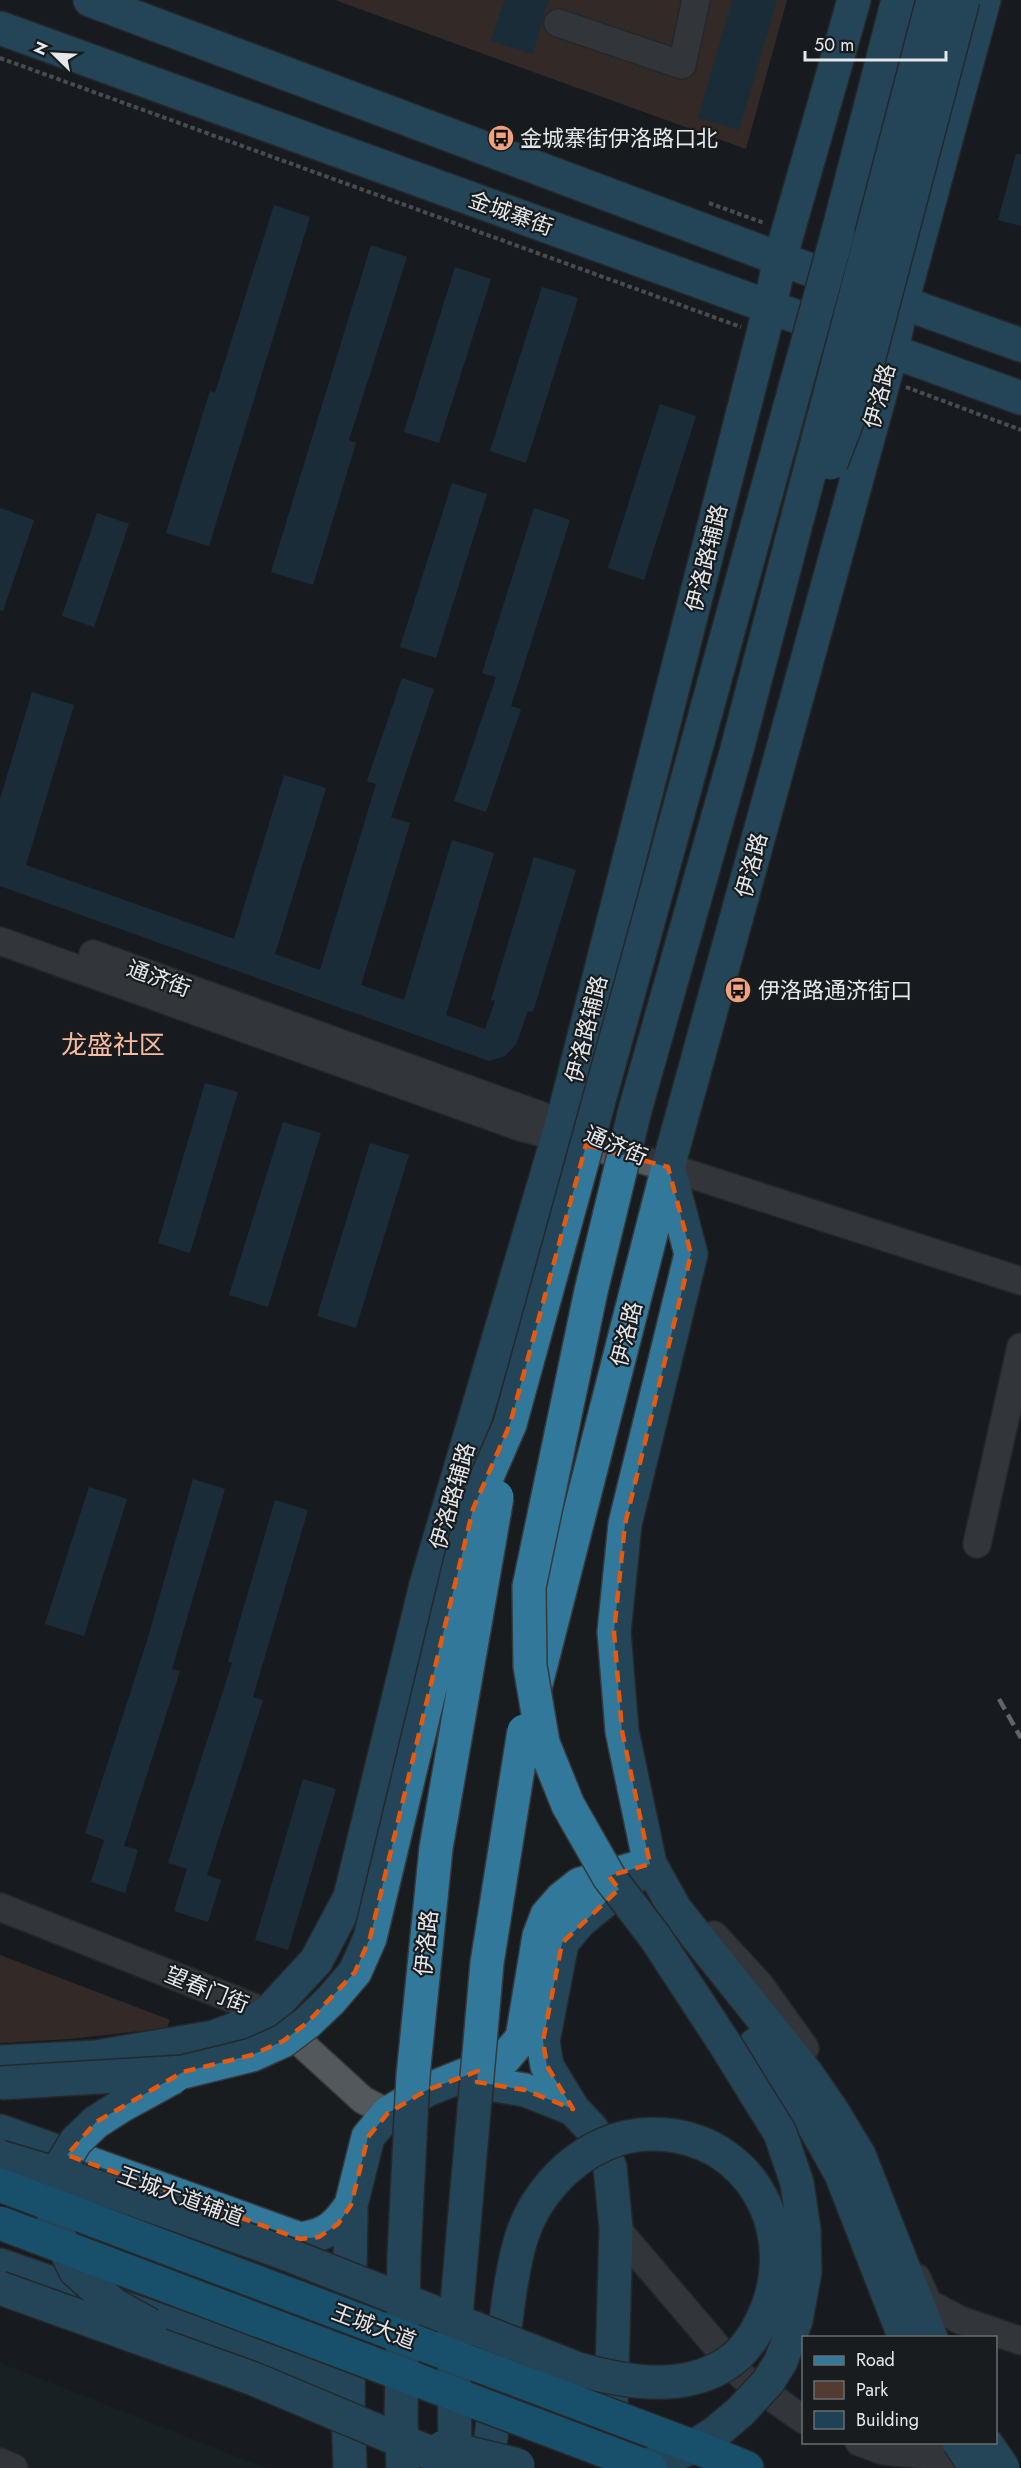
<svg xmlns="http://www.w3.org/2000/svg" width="1021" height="2468" viewBox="0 0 1021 2468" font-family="Jost,'Noto Sans SC',sans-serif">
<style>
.built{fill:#1c262c}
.green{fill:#543b30}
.building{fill:#1e4155}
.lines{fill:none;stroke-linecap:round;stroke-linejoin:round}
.minor-casing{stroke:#36383a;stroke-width:30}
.major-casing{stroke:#36383a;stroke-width:36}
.highway-casing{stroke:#36383a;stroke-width:36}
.path{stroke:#85888b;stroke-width:4;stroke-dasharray:4.5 3;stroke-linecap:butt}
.minor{stroke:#53585c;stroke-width:27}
.major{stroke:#31789b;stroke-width:33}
.highway{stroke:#1a8ec5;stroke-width:33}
.rail{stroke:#bbbec1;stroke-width:4.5;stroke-dasharray:12 6;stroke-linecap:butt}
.major-bridge-casing{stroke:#36383a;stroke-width:36;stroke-linecap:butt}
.highway-bridge-casing{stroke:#36383a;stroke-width:36;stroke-linecap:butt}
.major-bridge{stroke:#31789b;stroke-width:33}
.highway-bridge{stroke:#1a8ec5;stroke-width:33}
.marked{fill:none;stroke:#e8590c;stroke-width:4.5;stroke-dasharray:12 8;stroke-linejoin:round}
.labels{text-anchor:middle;stroke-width:4.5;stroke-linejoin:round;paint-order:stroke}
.poi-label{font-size:22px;fill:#e5e8ea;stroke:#181c1f;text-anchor:start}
.street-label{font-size:22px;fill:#e5e8ea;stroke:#181c1f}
.quarter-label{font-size:26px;fill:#f8baa1;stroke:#181c1f}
</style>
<rect width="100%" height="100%" fill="#181c1f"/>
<path class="built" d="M0 2363 265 2468H0Z"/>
<path class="green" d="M335 0H787L746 149Z
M0 1955 170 2020 167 2028 69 2039 0 2043Z"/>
<path class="building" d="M504 0H549L533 54 491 41Z
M732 0H777L739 130 698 118Z
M1016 154H1021V226L998 220Z
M274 205 310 217 209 546 166 533 210 391 215 393Z
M371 245 407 257 349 440 356 443 313 585 271 572Z
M455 267 491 279 439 443 404 432Z
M542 287 578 298 526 463 490 451Z
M660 404 696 416 644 580 608 568Z
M452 483 487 494 436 658 400 647Z
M0 508 34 520 3 611 0 610Z
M534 508 570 520 511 706 521 709 486 812 454 801 496 677 482 673Z
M97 513 129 524 94 627 62 616Z
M402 678 434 689 391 817 410 823 361 985 404 1000 452 840 494 853 446 1015 485 1029 495 1001 491 1000 534 857 576 870 533 1012 528 1011 516 1044 505 1056 489 1061 0 886V799L32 692 74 705 26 865 234 939 284 775 326 788 275 954 320 970 376 784 367 781Z
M205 1083 238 1092 190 1253 158 1243Z
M283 1122 321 1133 268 1307 229 1295Z
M370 1143 409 1155 356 1328 317 1316Z
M193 1479 225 1489 172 1669 180 1671 124 1846 138 1850 125 1893 91 1882 104 1840 85 1833 147 1641Z
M89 1487 127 1499 84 1636 45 1624Z
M275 1500 308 1510 253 1697 263 1700 207 1875 221 1880 208 1922 174 1911 187 1869 168 1863 232 1663 228 1661Z
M303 1779 336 1789 288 1950 255 1940Z"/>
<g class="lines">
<defs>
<path id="minor" d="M558 23 682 65 696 0
M0 941 520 1127 668 1167 1021 1281
M93 954 570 1126
M977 1544 1021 1347
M0 1907 268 2013 363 2100 388 2113
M714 1935 760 1985 805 2048
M616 2228 743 2377 804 2420
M917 2278 928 2303 960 2320 1021 2341
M859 2442 884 2451 986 2460
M0 2462 14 2468"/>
<path id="major" d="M90 0 780 259 1021 345
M0 28 1021 398
M838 232 898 0
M669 1170 691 1254 625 1524 614 1632 622 1731 650 1864 675 1909 807 2074 833 2112 859 2155 931 2338
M535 1688 668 1167 892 351 902 302 984 0
M756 2044 809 2117 841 2174 905 2338
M0 2062 96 2057 214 2037 251 2023 268 2013 316 1961 350 1897 426 1585 562 1123 770 306 780 259 854 0
M459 2079 525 2090 573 2109
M0 2131 300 2239C327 2235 336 2227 351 2205
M0 2265 316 2375 334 2387 348 2411
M610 2443 616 2228 610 2167 592 2129 573 2109 547 2066 543 2041 562 1943 579 1922 639 1873
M350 2468 348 2411 351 2205 368 2137 388 2113 427 2090 504 2059 522 2038 539 1936 547 1915 561 1899 580 1884 650 1864
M487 2468 509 2297"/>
<path id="highway" d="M721 2457 747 2468"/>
</defs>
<use href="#minor" class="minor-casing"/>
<use href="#major" class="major-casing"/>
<use href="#highway" class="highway-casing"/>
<path class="path" d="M0 58 741 327
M709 203 764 223
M906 387 1021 430"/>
<use href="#minor" class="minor"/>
<use href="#major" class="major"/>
<use href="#highway" class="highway"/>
<path class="rail" d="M999 1699 1021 1738"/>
<defs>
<path id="major-bridge" d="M831 463 863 380 963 0
M0 2083 183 2072 252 2055 283 2041 308 2022 331 2000 355 1972 370 1938 473 1509 510 1424 838 232
M0 2157 81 2181 284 2253 578 2369C624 2382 679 2392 723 2366 742 2355 754 2338 763 2318 799 2243 761 2151 676 2136 651 2132 628 2134 605 2144 566 2161 533 2198 521 2239 515 2258 512 2278 509 2297
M0 2288 254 2379 466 2468
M150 2325 114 2305 75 2270 55 2227 51 2195 61 2166 76 2141 96 2122 121 2106 174 2077
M959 2442 976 2468
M985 2442 1003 2468
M443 2447 518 2465
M403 2468 401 2421 404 2257 413 2076 436 1848 497 1497
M455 2468 454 2338 487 1963 524 1731
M636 2468 660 2461 693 2447 715 2433 740 2412 768 2382 781 2361 796 2320 805 2272 804 2230 797 2183 780 2133 725 2044 655 1937 609 1877 568 1805 543 1743 530 1666 529 1587 591 1291 635 1110 736 753 933 0"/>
<path id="highway-bridge" d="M0 2185 721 2457
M0 2223 650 2468"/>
</defs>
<use href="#major-bridge" class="major-bridge-casing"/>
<use href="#highway-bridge" class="highway-bridge-casing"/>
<use href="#major-bridge" class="major-bridge"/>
<use href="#highway-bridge" class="highway-bridge"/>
</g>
<path d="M0 0H1021V2468H0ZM586 1145 668 1167 691 1254 625 1524 614 1632 622 1731 650 1864 609 1876 619 1889 562 1943 543 2041 547 2066 573 2109 525 2090 477 2082 478 2071 427 2090 388 2113 368 2137 351 2205 338 2224 319 2237 300 2239 67 2155 96 2122 183 2072 252 2055 283 2041 308 2022 355 1972 370 1938 473 1509 510 1424Z" fill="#181c1f" fill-opacity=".55" fill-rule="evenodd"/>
<path class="marked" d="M586 1145 668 1167 691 1254 625 1524 614 1632 622 1731 650 1864 609 1876 619 1889 562 1943 543 2041 547 2066 573 2109 525 2090 477 2082 478 2071 427 2090 388 2113 368 2137 351 2205 338 2224 319 2237 300 2239 67 2155 96 2122 183 2072 252 2055 283 2041 308 2022 355 1972 370 1938 473 1509 510 1424Z"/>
<defs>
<symbol id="bus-disc" viewBox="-11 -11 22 22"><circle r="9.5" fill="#f2a17e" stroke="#181c1f"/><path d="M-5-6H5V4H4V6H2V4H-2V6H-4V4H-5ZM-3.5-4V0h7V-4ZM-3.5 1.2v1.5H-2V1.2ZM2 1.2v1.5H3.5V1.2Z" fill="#111"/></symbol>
</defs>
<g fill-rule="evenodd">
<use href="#bus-disc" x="486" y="123" width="30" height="30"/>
<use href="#bus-disc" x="723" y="975" width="30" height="30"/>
</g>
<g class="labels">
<g class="poi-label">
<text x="520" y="146">金城寨街伊洛路口北</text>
<text x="758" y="998">伊洛路通济街口</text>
</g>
<g class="street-label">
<text transform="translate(511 213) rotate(20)" y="8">金城寨街</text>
<text transform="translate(879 396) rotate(-75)" y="8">伊洛路</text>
<text transform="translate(706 558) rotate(-76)" y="8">伊洛路辅路</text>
<text transform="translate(751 865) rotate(-75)" y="8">伊洛路</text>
<text transform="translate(159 978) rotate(20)" y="8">通济街</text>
<text transform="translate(586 1029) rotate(-76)" y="8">伊洛路辅路</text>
<text transform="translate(616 1145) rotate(23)" y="8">通济街</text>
<text transform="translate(626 1334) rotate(-76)" y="8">伊洛路</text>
<text transform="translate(452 1496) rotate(-74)" y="8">伊洛路辅路</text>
<text transform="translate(426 1943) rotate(-84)" y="8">伊洛路</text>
<text transform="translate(207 1989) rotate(22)" y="8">望春门街</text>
<text transform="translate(181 2196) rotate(20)" y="8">王城大道辅道</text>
<text transform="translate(374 2326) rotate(21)" y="8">王城大道</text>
</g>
<g class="quarter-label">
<text x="113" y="1054">龙盛社区</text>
</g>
</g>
<rect x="802" y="2336" width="195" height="108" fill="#181c1f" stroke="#6a6e70" stroke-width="1.5"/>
<rect x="814" y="2356" width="30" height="9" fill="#31789b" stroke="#6a6e70" stroke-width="1.5"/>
<text x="856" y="2366" font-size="18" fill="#e5e8ea">Road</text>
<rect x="814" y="2381" width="30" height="18" fill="#543b30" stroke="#6a6e70" stroke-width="1.5"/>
<text x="856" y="2396" font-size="18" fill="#e5e8ea">Park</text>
<rect x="814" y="2411" width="30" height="18" fill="#1e4155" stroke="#6a6e70" stroke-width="1.5"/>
<text x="856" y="2426" font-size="18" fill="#e5e8ea">Building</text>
<g transform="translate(54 54) rotate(294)" stroke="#181c1f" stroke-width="4.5" paint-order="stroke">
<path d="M0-4.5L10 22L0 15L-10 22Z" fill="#e5e8ea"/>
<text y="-9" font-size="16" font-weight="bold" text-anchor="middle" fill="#e5e8ea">N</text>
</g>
<path d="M805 51v9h141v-9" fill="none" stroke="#e5e8ea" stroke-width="3"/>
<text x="814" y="51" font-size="18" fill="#e5e8ea" stroke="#181c1f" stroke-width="4.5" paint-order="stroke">50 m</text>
</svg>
